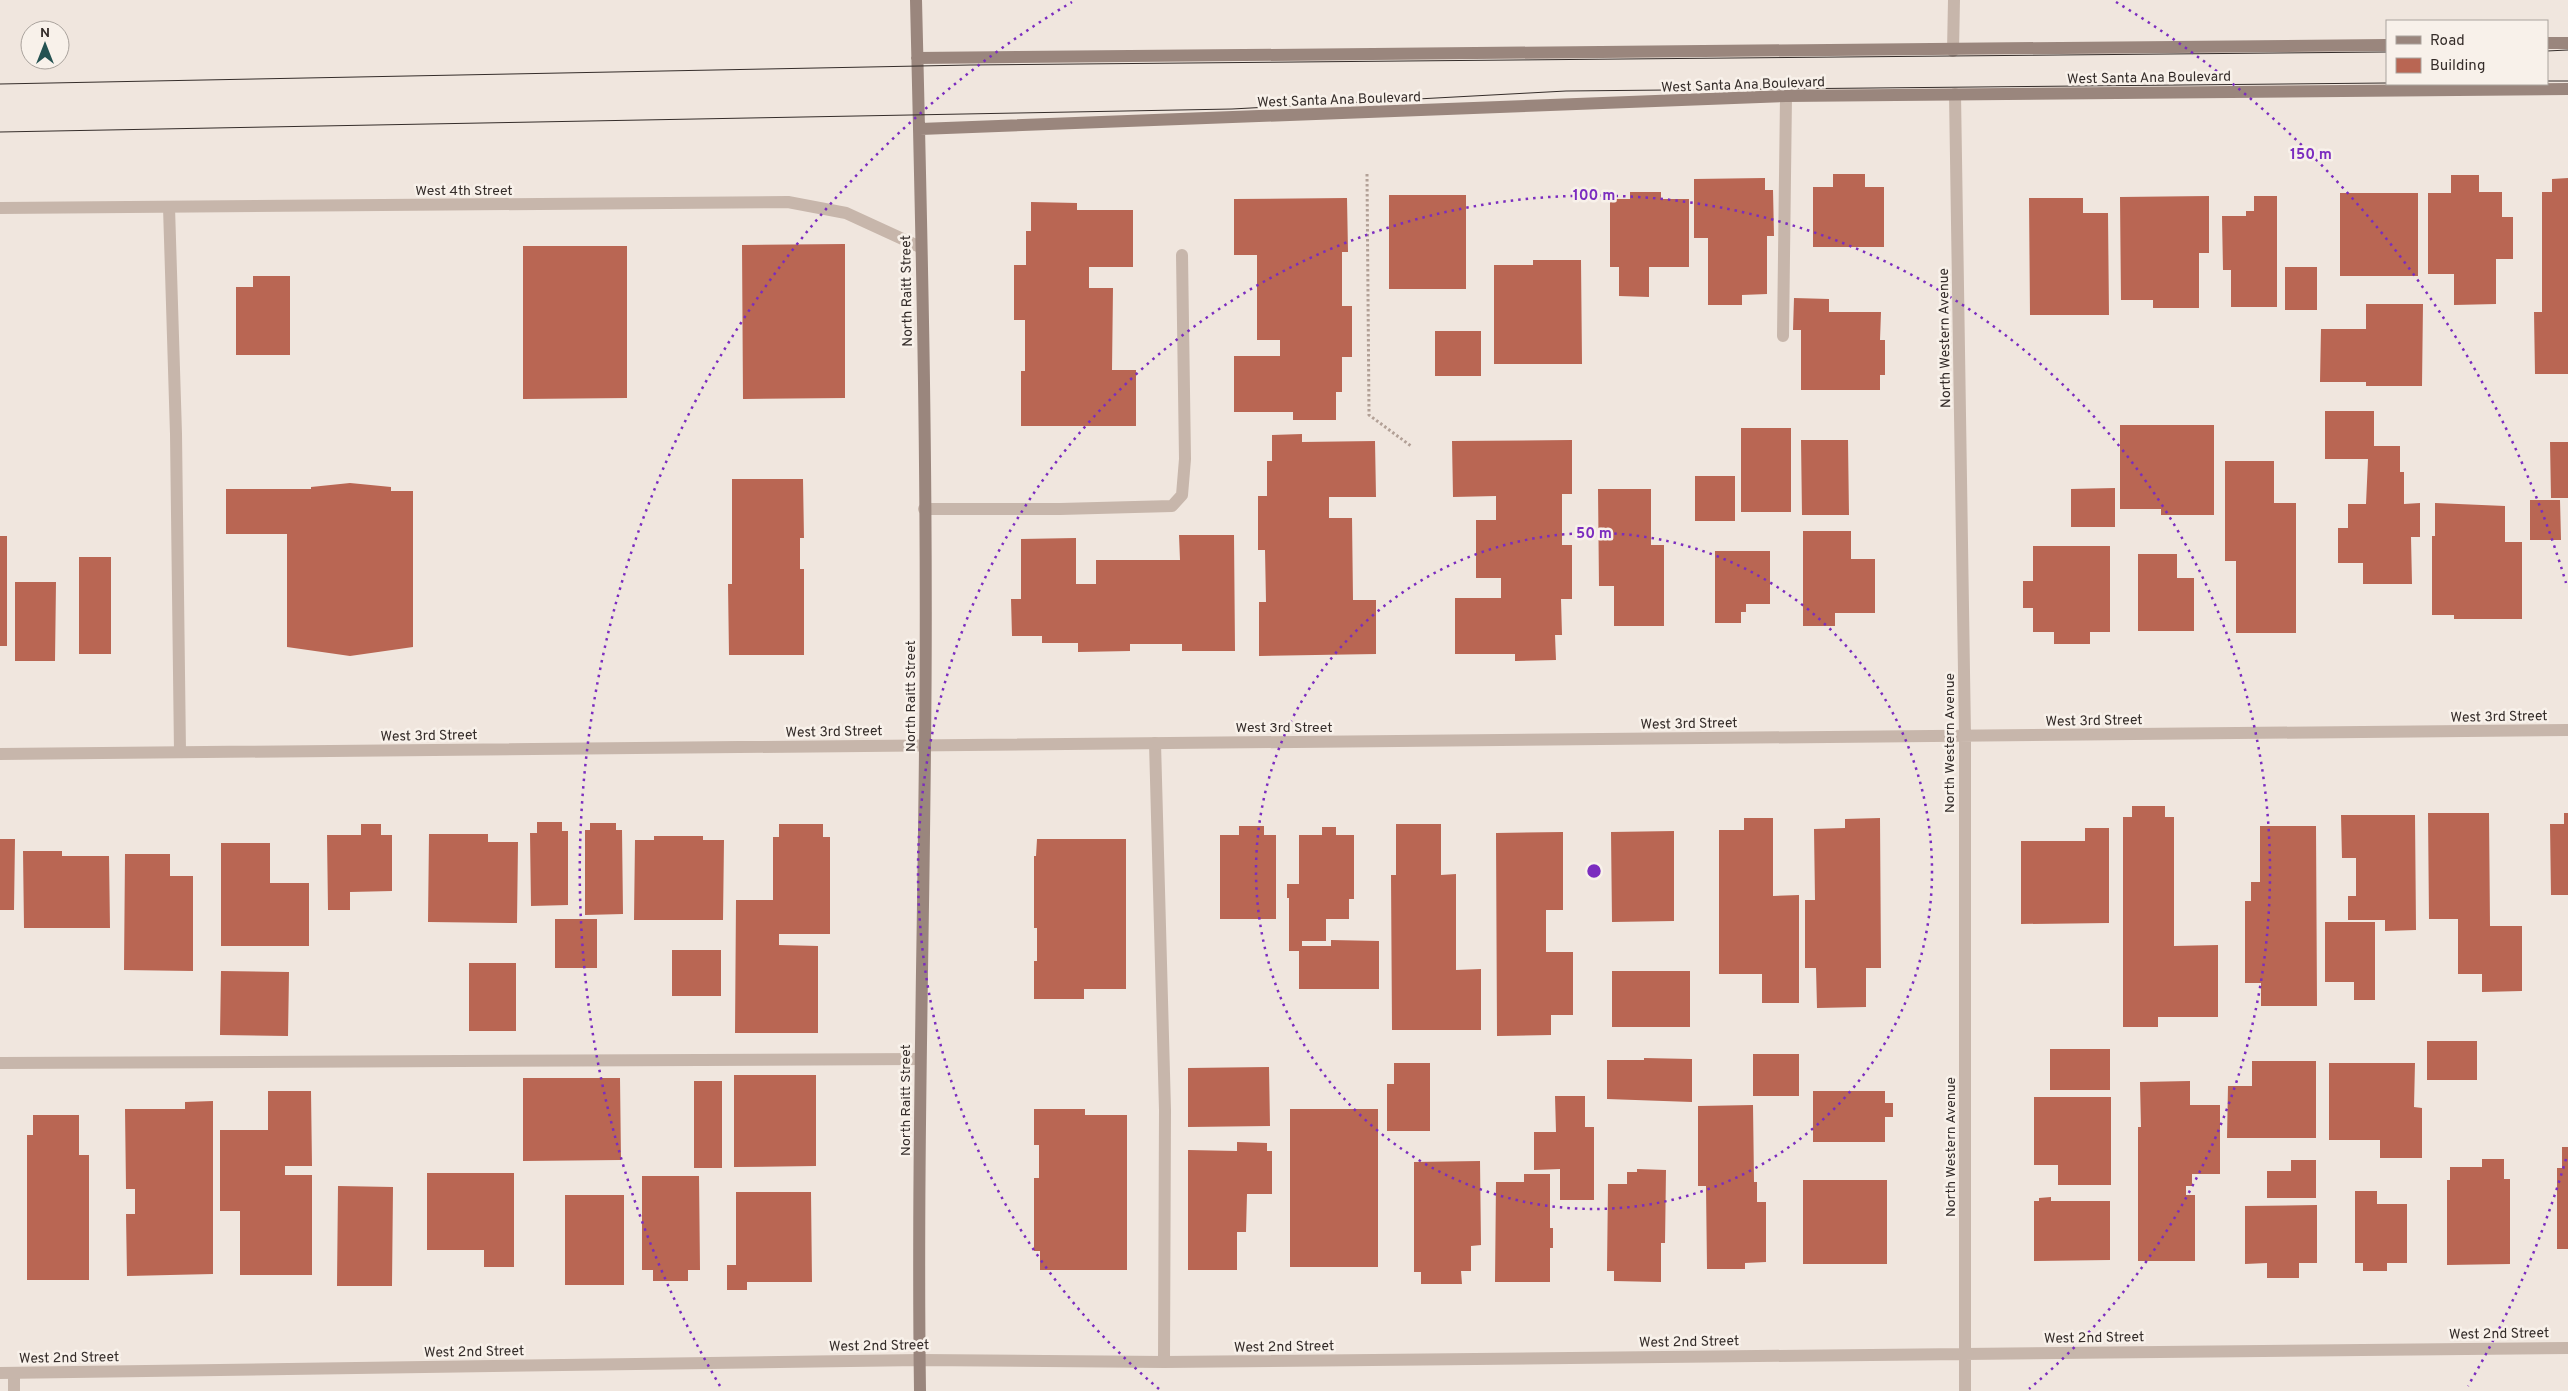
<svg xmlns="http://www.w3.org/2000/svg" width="2568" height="1391" viewBox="0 0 2568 1391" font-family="Overpass,sans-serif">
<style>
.building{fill:#b96653}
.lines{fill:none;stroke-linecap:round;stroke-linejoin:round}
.path{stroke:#b2a096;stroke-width:3;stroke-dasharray:2.5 2.5;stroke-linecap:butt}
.lane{stroke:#c7b6ab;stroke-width:12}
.street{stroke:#c7b6ab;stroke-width:12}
.secondary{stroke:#9a867d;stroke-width:12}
.tram{stroke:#352d2a;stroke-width:1}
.ring{fill:none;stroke:#7b2cbf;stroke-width:2.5;stroke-dasharray:2.5 5}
.labels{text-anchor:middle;stroke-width:5;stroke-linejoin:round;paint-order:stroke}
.street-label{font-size:14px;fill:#352d2a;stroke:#f8f1ea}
.centre{fill:#7b2cbf;stroke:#f8f1ea;stroke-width:2.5}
.ring-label{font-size:15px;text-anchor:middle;font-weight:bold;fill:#7b2cbf;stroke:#f8f1ea;stroke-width:5;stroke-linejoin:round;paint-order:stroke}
</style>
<rect width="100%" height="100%" fill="#f0e6de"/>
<path class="building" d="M1833 174H1865V187H1884V247H1813V187H1833Z
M2451 175H2479V192H2502V217H2513V259H2496V304L2454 305V274H2428V193H2451Z
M1765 178V190H1773L1774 236H1767V294L1742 295V305H1708V238H1694V179Z
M2568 178V374H2535L2534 312H2542V192H2552V179Z
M1630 192H1661V199H1689V267H1649V297L1619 296V267H1610V199H1630Z
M2340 193H2418V276H2340Z
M1389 195H1466V289H1389Z
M2209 196V253H2199V308H2153V300H2121L2120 197Z
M2254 196H2277V307H2231V270H2223L2222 216H2246V211H2254Z
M1347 198 1348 252H1342V306H1352V357H1342V392H1336V420H1293V412H1234V356H1280V340H1257V255H1234V199Z
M2029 198H2083V213H2108L2109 315H2030Z
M1031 202 1077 203V210H1133V267H1089V288H1113L1112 370H1136V426H1021V371H1025V320H1014V265H1026V231H1031Z
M845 244V398L743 399 742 245Z
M523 246H627V398L523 399Z
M1533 260H1581L1582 364H1494V265H1533Z
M2285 267H2317V310H2285Z
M253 276H290V355H236V287H253Z
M1794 298 1829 299V312H1881L1880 340H1885V375H1880V390H1801V330H1793Z
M2366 304H2423L2422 386H2366V382H2320L2321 329H2366Z
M1435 331H1481V376H1435Z
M2325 411H2374V446H2400V472H2404V504L2420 503V537H2411L2412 584H2363V563H2338V528H2348V504H2366L2368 459H2325Z
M2120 425H2214V515H2161V509H2120Z
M1741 428H1791V512H1741Z
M1302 434V442L1375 441 1376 497H1329V518H1352L1353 600H1376V654L1259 656V602H1266L1265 550H1258V496H1267V461H1272V435Z
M1572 440V494H1562V545H1572V599H1561L1562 635H1555L1556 660 1515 661V654H1455V598H1501V578H1476V520H1496V496L1453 497 1452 441Z
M1801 440H1848L1849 515H1802Z
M2550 442H2568V498H2551Z
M2225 461H2274V503H2296V633H2236V561H2225Z
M1695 476H1735V521H1695Z
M732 479H803L804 538H800V569H804V655H729L728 584H732Z
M350 483 391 487V491H413V647L350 656 287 647V534H226V489H311V487Z
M2115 488V527H2071V489Z
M1598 489H1651V545H1664V626H1614V586H1599Z
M2530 500H2560L2561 540H2530Z
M2435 503 2505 506V542H2522V619H2454V615H2432V536H2435Z
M1803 531H1851V559H1875V613H1835V626H1803Z
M1179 535H1234L1235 651H1182V644H1130V651L1078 652V643H1042V636H1012L1011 599H1021V539L1076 538V584H1096V560H1180Z
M0 536H7V646H0Z
M2033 546H2110V632H2090V644H2054V632H2033V608H2023V581H2033Z
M1715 551H1770V604H1746V612H1741V623H1715Z
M2138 554H2177V578H2194V631H2138Z
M79 557H111V654H79Z
M15 582H56L55 661H15Z
M2132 806H2165V817H2174V946L2218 945V1017H2158V1027H2123V817H2132Z
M2428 813H2489L2490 926H2522V991L2482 992V974H2458V919H2429Z
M2564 813H2568V895H2551L2550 824H2564Z
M2341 815H2415L2416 930 2385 931V920H2348V896H2356V858H2342Z
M1744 818H1773V896L1799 895V1003H1762V974H1719V830H1744Z
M1880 818 1881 968H1866V1007L1817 1008 1816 968H1805V900H1815L1814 829 1845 828V819Z
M537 822H562V831H568V905L531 906 530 833H537Z
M590 823H616V830H622L623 914 585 915V830H590Z
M361 824H381V835H392V891L350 892V910H328L327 835H361Z
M779 824H823V837H830V934H779V945L818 946V1033H735L736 900H773V837H779Z
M1396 824H1441V875L1456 874V970L1481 969V1030H1392L1391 875H1396Z
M1239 826H1264V835H1276V919H1220V835H1239Z
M2260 826H2316L2317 1006H2261V983H2245V901H2251V882H2260Z
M1322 827H1336V835H1354V899H1349V919H1326V941H1302V946H1331V940L1379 941V989H1299V951H1289V898H1287V884H1299V835H1322Z
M2085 828H2109V923L2021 924V841H2085Z
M1674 831V921L1612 922 1611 832Z
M1563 832V910H1546V952H1573V1015H1551V1035L1497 1036 1496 833Z
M429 834H488V842H518L517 923 428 922Z
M654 836H703V840H724L723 920H634L635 840H654Z
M0 839H15L14 910H0Z
M1037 839H1126V989H1084V999H1034V961H1037V928H1034V856H1036Z
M221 843H270V883H309V946H221Z
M23 851H62V856H109L110 928H24Z
M125 854H170V876H193V971L124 970Z
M555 919H597V968H555Z
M2325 922H2375V1000H2354V982H2325Z
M672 950H721V996H672Z
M469 963H516V1031H469Z
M221 971 289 972 288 1036 220 1035Z
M1612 971H1690V1027H1612Z
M2427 1041H2477V1080H2427Z
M2050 1049H2110V1090H2050Z
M1753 1054H1799V1096H1753Z
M1644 1058 1692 1059V1102L1607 1099V1060H1644Z
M2252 1061H2316V1138H2227L2228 1086H2252Z
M1394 1063H1430V1131H1387V1084H1394Z
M2329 1063H2415L2414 1107 2422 1108V1158H2380V1140H2329Z
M1269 1067 1270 1126 1188 1127V1068Z
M734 1075H816V1166L734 1167Z
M523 1078H620L621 1160 523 1161Z
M694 1081H722V1168H694Z
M2190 1081V1105H2220V1174H2192V1186H2186V1195H2195V1261H2138V1127H2141L2140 1082Z
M268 1091H311L312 1166H285V1175H312V1275H240V1211H220V1130H268Z
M1813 1091H1885V1103H1893V1117H1885V1142H1813Z
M1555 1096H1585V1127H1594V1200H1560V1169L1534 1170V1132H1556Z
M2034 1097H2111V1185H2058V1165H2034Z
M213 1101V1274L127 1276 126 1214H135V1189H126L125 1109H185V1102Z
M1753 1105 1754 1182H1757V1202H1766V1262L1745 1263V1269H1707L1706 1186H1698V1106Z
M1034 1109H1085V1115H1127V1270H1040V1251H1034V1178H1039V1145H1034Z
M1290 1109H1378V1267H1290Z
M33 1115H79V1155H89V1280H27V1135H33Z
M1237 1142 1267 1143V1151H1272V1194H1247L1246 1232H1237V1270H1188V1150L1237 1151Z
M2562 1147H2568V1249H2557V1168H2562Z
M2482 1159H2504V1179H2510V1264L2447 1265V1180H2450V1167H2482Z
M2291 1160H2316V1198H2267V1171H2291Z
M1480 1161 1481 1245 1471 1246V1271H1461L1462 1284H1421V1272H1414V1162Z
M1637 1169 1666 1170 1665 1243H1661V1282L1614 1281V1271H1607L1608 1184H1627V1172H1637Z
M427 1173H514V1267H484V1250H427Z
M1524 1174H1550V1228H1553V1248H1550V1282H1495L1496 1182H1524Z
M642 1176H699L700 1270H688V1281H653V1270H642Z
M1803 1180H1887V1264H1803Z
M338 1186 393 1187 392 1286H337Z
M2355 1191H2377V1204H2407V1263H2387V1271H2363V1263H2355Z
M736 1192H811L812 1282H747V1290H727V1265H736Z
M565 1195H624V1285H565Z
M2051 1197V1201H2110V1260L2034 1261V1201H2039V1198Z
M2317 1205V1263H2299V1278H2267V1263L2245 1264V1206Z"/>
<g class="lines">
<path class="path" d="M1367 174 1369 415 1411 446"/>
<path class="lane" d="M169 207 176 434 180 752
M1783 336 1786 96
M924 509H1060L1172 506 1182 495 1185 459 1182 255
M1155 743 1165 1110 1164 1362
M0 1063 920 1059
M14 1391V1373"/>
<path class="street" d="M1953 51 1954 0
M1955 94 1965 736V1391
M0 208 788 202 846 213 920 247
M0 754 2568 730
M0 1373 920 1360 1164 1362 2568 1348"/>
<path class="secondary" d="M916 0C922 249 928 499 925 748 923 962 917 1177 920 1391
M2547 43H2568
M917 58C1407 51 1897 52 2387 45
M920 129 1786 96 2568 89"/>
<path class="tram" d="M2547 51 2568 50
M2547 81H2568
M0 84 970 65 2387 52
M0 132 1232 109 1566 91 2387 83"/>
</g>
<g class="ring">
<circle cx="1594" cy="871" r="338"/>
<path d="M1159 1389A676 676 0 1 1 2029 1389"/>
<path d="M2566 1159A1014 1014 0 0 1 2468 1386M720 1386A1014 1014 0 0 1 1072 2M2116 2A1014 1014 0 0 1 2566 583"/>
</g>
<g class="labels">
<g class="street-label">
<text transform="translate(2149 77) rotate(-1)" y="5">West Santa Ana Boulevard</text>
<text transform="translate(1743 84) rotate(-2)" y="5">West Santa Ana Boulevard</text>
<text transform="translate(1339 99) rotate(-2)" y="5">West Santa Ana Boulevard</text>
<text x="464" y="195">West 4th Street</text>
<text transform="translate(906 291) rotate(-91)" y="5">North Raitt Street</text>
<text transform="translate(1944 338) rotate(-91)" y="5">North Western Avenue</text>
<text transform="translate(910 696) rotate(-90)" y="5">North Raitt Street</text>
<text transform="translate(2499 716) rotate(-1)" y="5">West 3rd Street</text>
<text transform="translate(2094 720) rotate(-1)" y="5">West 3rd Street</text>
<text transform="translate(1689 723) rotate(-1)" y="5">West 3rd Street</text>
<text x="1284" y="732">West 3rd Street</text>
<text transform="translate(834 731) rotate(-1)" y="5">West 3rd Street</text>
<text transform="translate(429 735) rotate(-1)" y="5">West 3rd Street</text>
<text transform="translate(1949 743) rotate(-90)" y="5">North Western Avenue</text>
<text transform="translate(905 1100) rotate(-90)" y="5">North Raitt Street</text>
<text transform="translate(1950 1147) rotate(-90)" y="5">North Western Avenue</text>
<text transform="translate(2499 1333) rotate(-1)" y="5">West 2nd Street</text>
<text transform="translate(2094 1337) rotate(-1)" y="5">West 2nd Street</text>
<text transform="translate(1689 1341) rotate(-1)" y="5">West 2nd Street</text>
<text transform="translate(879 1345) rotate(-1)" y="5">West 2nd Street</text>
<text transform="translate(1284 1346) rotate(-1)" y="5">West 2nd Street</text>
<text transform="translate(474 1351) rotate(-1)" y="5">West 2nd Street</text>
<text transform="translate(69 1357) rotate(-1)" y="5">West 2nd Street</text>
</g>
</g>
<circle cx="1594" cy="871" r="8" class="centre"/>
<g class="ring-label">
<text x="2311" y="159">150 m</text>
<text x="1594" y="200">100 m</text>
<text x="1594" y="538">50 m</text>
</g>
<rect x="2386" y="20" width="162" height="65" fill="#f8f1ea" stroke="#aaa39d"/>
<rect x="2396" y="36" width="25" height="8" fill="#9a867d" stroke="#aaa39d"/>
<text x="2430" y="45" font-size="15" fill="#352d2a">Road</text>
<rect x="2396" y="58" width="25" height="15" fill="#b96653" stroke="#aaa39d"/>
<text x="2430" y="70" font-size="15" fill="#352d2a">Building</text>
<g transform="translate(45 45)"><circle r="24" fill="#f8f1ea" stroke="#aaa39d"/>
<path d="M0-4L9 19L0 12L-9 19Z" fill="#245252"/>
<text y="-8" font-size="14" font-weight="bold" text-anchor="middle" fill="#352d2a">N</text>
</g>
</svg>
